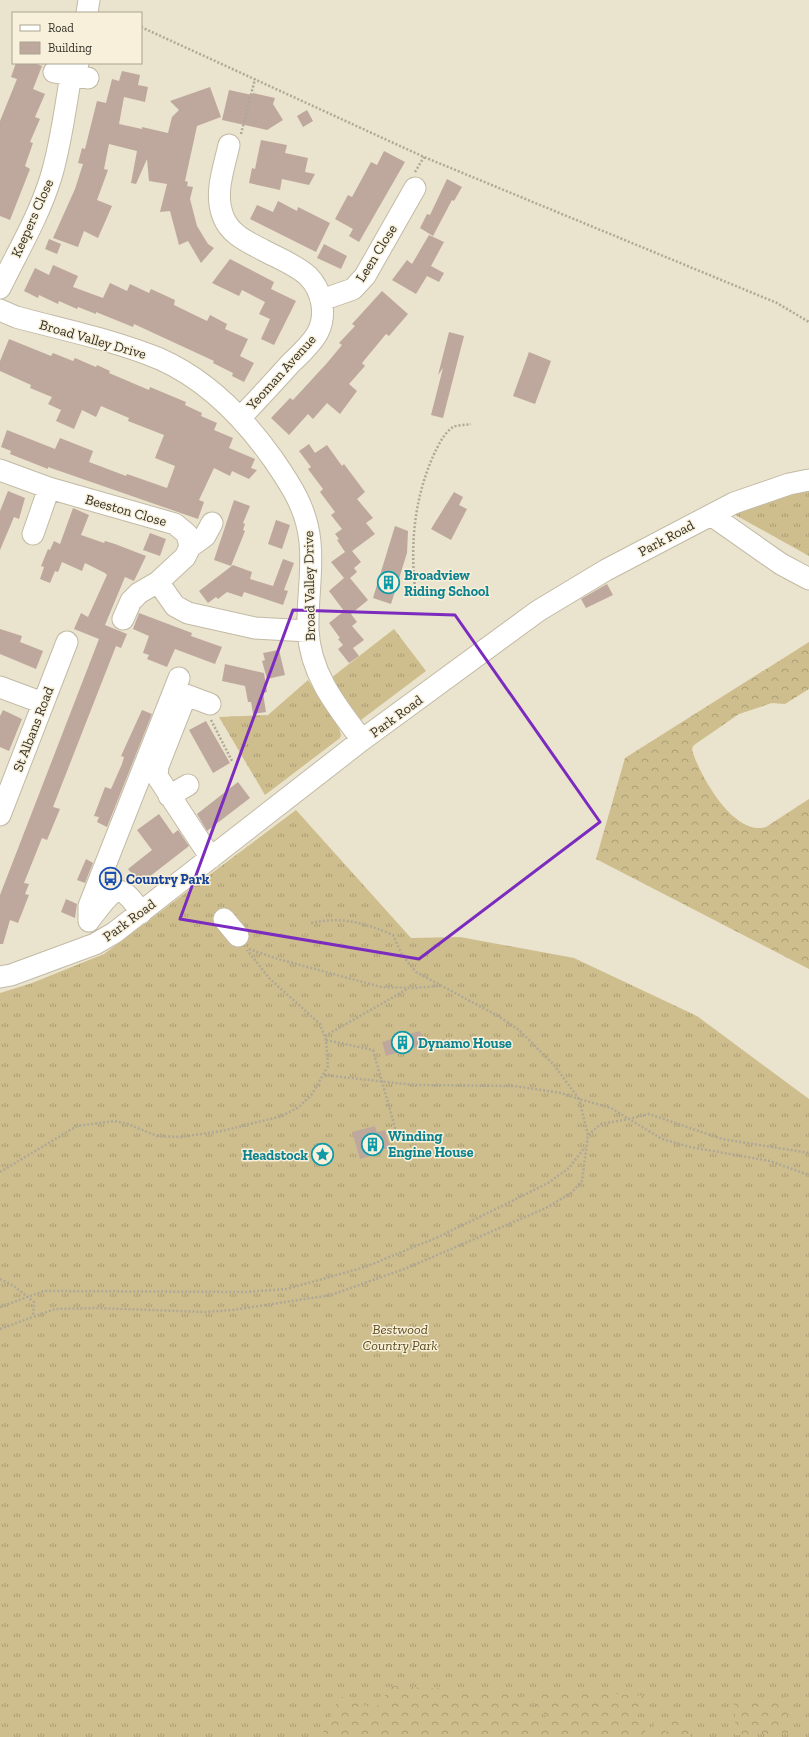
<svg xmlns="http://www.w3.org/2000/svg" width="809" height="1737" viewBox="0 0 809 1737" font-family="'Zilla Slab',serif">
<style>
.grass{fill:url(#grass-tufts)}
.forest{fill:url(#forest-crowns)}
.building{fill:#bea89d}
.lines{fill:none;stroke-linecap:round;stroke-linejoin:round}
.minor-casing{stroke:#c2baa5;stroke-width:23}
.path{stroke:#aea896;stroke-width:2.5;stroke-dasharray:2 2;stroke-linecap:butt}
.minor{stroke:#fff;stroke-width:21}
.marked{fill:none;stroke:#7b2cbf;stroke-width:3;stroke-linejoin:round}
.labels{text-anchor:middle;stroke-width:3;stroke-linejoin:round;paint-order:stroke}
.street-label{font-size:14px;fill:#322f26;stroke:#f8f0da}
.culture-label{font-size:14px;font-weight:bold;fill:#0d838f;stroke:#f8f0da;text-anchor:start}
.transit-label{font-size:14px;font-weight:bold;fill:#164399;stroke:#f8f0da;text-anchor:start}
.park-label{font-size:14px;font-style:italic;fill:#5c4c1e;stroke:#f8f0da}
</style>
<defs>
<pattern id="grass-tufts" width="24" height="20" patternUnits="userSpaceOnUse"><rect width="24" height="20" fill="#cfbe8d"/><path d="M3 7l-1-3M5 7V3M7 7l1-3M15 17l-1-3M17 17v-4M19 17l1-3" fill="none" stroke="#a99b73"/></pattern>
<pattern id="forest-crowns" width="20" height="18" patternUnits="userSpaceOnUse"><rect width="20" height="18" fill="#cfbe8d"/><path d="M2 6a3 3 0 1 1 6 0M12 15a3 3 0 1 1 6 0" fill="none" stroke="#a99b73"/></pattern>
</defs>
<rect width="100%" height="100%" fill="#eae3cd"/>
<path class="grass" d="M809 490V556L730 512Z
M394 629 426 671 361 720 356 716 331 678Z
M308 680 339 728 341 735 340 738 265 795 219 717 268 715Z
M296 810 411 938 460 937 574 958 697 1016 809 1099V1737H0V993L32 983 104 954Z"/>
<path class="forest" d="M809 642V689L785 704 772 703 739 714 697 743 693 746 692 750C700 776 734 837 766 827L809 799V969L596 859 625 758Z
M392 1686 512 1692 544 1728 546 1716 529 1697 544 1689 646 1696 637 1715 646 1725 645 1737H321L340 1696 375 1709Z
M786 1697 788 1733 736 1735 734 1699Z
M671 1709 687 1724 691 1737H653L654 1723 667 1732 671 1725Z"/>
<path class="building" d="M16 63H34L42 66 33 89 45 94 35 117 40 119 30 142 33 143 25 166 30 169 10 220 0 216V121L17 79 11 77Z
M122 71 140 75 138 85 148 87 145 102 124 97 119 124 142 129V127L168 133 172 117 179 110 170 101 210 87 221 117 197 126 185 181 188 182 187 186 193 187 190 199 197 226 208 244 214 248 201 263 188 241 179 245 170 211 160 212 167 184 149 181 147 159 136 184 131 183 137 151 109 144 104 169 108 170 97 200 112 206 98 238 84 231 78 247 53 238 75 189 83 164 78 163 82 148 85 149 97 101 106 103 112 79 119 81Z
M229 90 252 95 253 93 275 98 273 104 283 120 267 130 222 120Z
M307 110 313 121 303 127 297 116Z
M261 140 287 145 285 153 308 158 305 172 315 174 309 185 282 179 280 190 249 183 252 168 255 169Z
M384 151 405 162 359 242 349 236 353 229 335 219 348 195 352 197 371 162 377 165Z
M447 179 462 187 454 201 452 200 433 236 420 228 427 214 430 215Z
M278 201 297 211 298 207 330 223 316 252 250 219 257 205 273 212Z
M429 235 444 242 431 266 444 273 439 282 427 276 416 294 392 280 407 260 412 264Z
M49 239 61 244 57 254 45 249Z
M324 244 347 256 341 269 317 258Z
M230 259 274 282 271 289 296 301 274 345 261 339 270 319 259 314 265 302 242 290 239 296 212 283Z
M53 265 78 276 73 287 103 298 110 283 127 291 130 284 149 293 151 289 175 300 174 305 207 321 210 315 227 324 225 329 248 339 240 356 254 363 244 382 232 376 233 373 213 363 214 361 134 324 133 327 96 312V314L78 307 77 309 59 301 58 304 39 295 38 298 24 291 35 268 49 275Z
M382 291 408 314 389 336 386 334 362 363 365 366 349 384 357 391 340 414 327 403 313 419 308 414 289 435 271 418 290 398 293 400 327 363 342 345 339 343 355 326 352 324Z
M449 332 464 336 443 418 431 415 443 368 438 375Z
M9 339 51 356 53 353 73 361 75 358 96 367 97 365 110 371 109 373 149 390 150 387 186 402 185 405 202 413 201 416 217 423 214 430 233 438 229 448 255 459 251 468 257 470 249 479 232 471 230 476 214 468 199 500 204 502 198 519 48 467V469L10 454 11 451 1 447 7 430 55 449 60 438 93 451 89 462 126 476 127 474 167 488 175 466 155 458 164 435 128 421 129 418 101 406 96 417 82 410 74 429 56 421 61 410 48 404 52 397 30 388 31 385 0 371V361Z
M529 352 551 361 535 404 513 396Z
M309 444 315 453 327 445 342 466 344 464 365 492 357 499 373 518 366 523 375 534 352 551 361 562 354 568 357 572 350 578 368 600 351 614 357 622 352 626 364 640 353 648 359 656 349 663 338 649 343 645 338 639 340 638 329 623 344 611 329 591 344 578 331 562 345 552 337 540 339 539 335 534 342 529 331 515 335 512 320 492 323 489 308 469 311 467 299 451Z
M8 491 25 498 19 519 14 517 0 550V511Z
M454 492 463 497 459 505 467 509 451 540 431 529Z
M234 500 250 506 243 523 245 524 243 530 245 531 231 566 214 560Z
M73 508 89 515 81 535 104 543 105 541 115 544 146 556 134 581 125 577 105 625 127 634 121 648 116 646 53 807 60 809 47 840 42 838 24 883 29 884 25 894 29 895 18 923 10 920 3 944H0V895L99 639 74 629 81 613 88 617 107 575 105 573 85 563 82 571 62 562 58 572 55 571 50 583 40 579 44 567 41 566 48 549 50 550 54 541 60 544Z
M276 520 290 525 282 549 268 544Z
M395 526 408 531 407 553 391 604 373 598Z
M150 533 166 539 160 556 143 550Z
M283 559 294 563 284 590 288 591 283 605 244 592 242 597 227 592 218 599 216 597 208 603 199 591 233 565 252 572 250 579 273 586Z
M607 584 613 595 586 608 581 599Z
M139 613 192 633 191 636 222 647 215 664 175 649 167 667 147 659 149 655 143 653 149 636 133 629Z
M0 629 22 636 20 642 43 651 36 669 0 654Z
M279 650 285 675 267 679 262 661 265 660 263 653Z
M225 664 264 673 267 692 263 693 266 712 253 714 251 702H248L245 686 222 681Z
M3 710 22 719 9 751 0 747V716Z
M142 710 152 714 107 827 97 822 99 817 94 816 105 787 111 789 122 764 124 757 121 756Z
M206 721 230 763 213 773 189 730Z
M238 782 250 798 207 831 197 814Z
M159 814 173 834 178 830 189 846 140 884 128 869 152 850 137 830Z
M86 859 93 863 85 883 77 880Z
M66 899 77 904 75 918 61 912Z
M420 1031 424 1045 386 1056 382 1042Z
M375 1126 377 1132 385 1130 390 1148 381 1150 382 1153 360 1159 352 1132Z"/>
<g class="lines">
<defs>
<path id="minor" d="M87 13 89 0
M54 72 88 78
M229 145C224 168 214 193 223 216 229 234 248 242 263 250 278 258 296 265 308 276 322 290 327 314 318 332 312 344 299 355 290 364 274 382 257 400 241 417
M0 288C18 251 39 216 51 177 61 144 65 109 71 75L77 67 78 63
M322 300 353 289 365 276 415 188
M0 310 16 317C64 330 114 340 160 359 207 380 244 418 273 459 291 485 307 509 310 542 313 571 307 601 308 630 310 674 337 707 362 740
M0 470 49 488 175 524 187 534 190 547 185 557 158 582 139 593 131 601 123 619
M711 515 781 564 809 579
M33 534 49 488
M190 547 205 536 212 523
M158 582 175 606 188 613 255 628 308 631
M0 687 43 703
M210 704 186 695 158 766 157 776 211 858
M169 796 188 785
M0 815 67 642
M90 919C112 892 118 876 141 913
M224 919 238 936
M89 921V906L179 678
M0 977 11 975 95 944 114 933 362 740 538 611 606 570 734 503 789 484 809 480"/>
</defs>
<use href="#minor" class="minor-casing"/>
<path class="path" d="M141 27 424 157 777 303 809 322
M241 134 255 79
M415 172 424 157
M415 588C410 541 415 495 435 452 439 444 445 432 453 427 457 425 466 425 471 424
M211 720 232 761
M311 923C343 916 364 923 393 935L402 955 416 972 498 1016 519 1030 554 1065 579 1099 611 1108 629 1119 649 1114 722 1139 809 1153
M249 949 278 959 381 987 414 988 439 986
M325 1036 409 988
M326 1040 373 1050 396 1131
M324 1075 414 1085 515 1086 561 1093 579 1099 588 1135
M0 1172 77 1126 114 1121 128 1124 157 1136 181 1137 222 1131 282 1116 299 1107 312 1094 328 1066 326 1040 320 1024 270 979 247 950
M0 1279 14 1286 34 1302 33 1316
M0 1307 44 1291 245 1292 286 1289 319 1280 365 1267 436 1238 504 1205 548 1183 569 1168 585 1147
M0 1329 55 1309 96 1308 205 1312 233 1310 331 1295 407 1268 546 1208 571 1193 582 1181 588 1135 601 1124 629 1119 662 1139 690 1147 770 1161 809 1175"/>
<use href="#minor" class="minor"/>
</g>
<path class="marked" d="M293 610 455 615 600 822 419 959 180 919Z"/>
<defs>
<symbol id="building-ring" viewBox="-11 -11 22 22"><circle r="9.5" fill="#f8f0da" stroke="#0f9aa8" stroke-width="1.5"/><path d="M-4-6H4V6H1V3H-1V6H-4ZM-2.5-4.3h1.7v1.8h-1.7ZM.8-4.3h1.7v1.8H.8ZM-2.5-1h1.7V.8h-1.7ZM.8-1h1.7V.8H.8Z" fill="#0f9aa8"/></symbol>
<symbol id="bus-ring" viewBox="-11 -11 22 22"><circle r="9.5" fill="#f8f0da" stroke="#1a4fb4" stroke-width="1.5"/><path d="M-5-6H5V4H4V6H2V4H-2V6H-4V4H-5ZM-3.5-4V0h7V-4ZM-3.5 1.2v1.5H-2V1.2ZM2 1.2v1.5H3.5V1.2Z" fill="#1a4fb4"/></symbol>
<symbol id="sight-ring" viewBox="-11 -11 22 22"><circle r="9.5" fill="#f8f0da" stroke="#0f9aa8" stroke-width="1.5"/><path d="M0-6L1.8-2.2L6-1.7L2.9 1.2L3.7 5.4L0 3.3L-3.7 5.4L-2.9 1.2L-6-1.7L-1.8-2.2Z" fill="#0f9aa8"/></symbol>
</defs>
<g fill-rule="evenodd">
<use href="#building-ring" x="376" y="570" width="25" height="25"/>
<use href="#bus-ring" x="98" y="866" width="25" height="25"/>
<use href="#building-ring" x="390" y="1030" width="25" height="25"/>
<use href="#building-ring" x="360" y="1132" width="25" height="25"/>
<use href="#sight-ring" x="310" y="1142" width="25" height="25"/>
</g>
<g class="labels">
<g class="street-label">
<text transform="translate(32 218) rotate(-66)" y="5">Keepers Close</text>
<text transform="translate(376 253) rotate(-58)" y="5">Leen Close</text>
<text transform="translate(93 339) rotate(16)" y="5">Broad Valley Drive</text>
<text transform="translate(281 372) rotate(-48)" y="5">Yeoman Avenue</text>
<text transform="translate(126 510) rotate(16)" y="5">Beeston Close</text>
<text transform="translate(666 538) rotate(-28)" y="5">Park Road</text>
<text transform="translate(309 586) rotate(-91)" y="5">Broad Valley Drive</text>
<text transform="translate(396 716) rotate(-36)" y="5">Park Road</text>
<text transform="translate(33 729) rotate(-69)" y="5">St Albans Road</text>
<text transform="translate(129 920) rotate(-36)" y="5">Park Road</text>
</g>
<g class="culture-label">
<text x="404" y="580">Broadview<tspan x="404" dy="16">Riding School</tspan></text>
<text x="418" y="1048">Dynamo House</text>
<text x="388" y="1141">Winding<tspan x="388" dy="16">Engine House</tspan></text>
<text x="308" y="1160" text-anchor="end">Headstock</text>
</g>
<g class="transit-label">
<text x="126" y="884">Country Park</text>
</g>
<g class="park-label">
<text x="400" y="1334">Bestwood<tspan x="400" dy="16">Country Park</tspan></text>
</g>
</g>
<rect x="12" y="12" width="130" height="52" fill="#f8f0da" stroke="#a9a392"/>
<rect x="20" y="25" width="20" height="6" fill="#ffffff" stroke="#a9a392"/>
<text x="48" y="32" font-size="12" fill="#322f26">Road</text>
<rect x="20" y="42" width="20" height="12" fill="#bea89d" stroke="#a9a392"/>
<text x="48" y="52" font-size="12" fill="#322f26">Building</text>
</svg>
